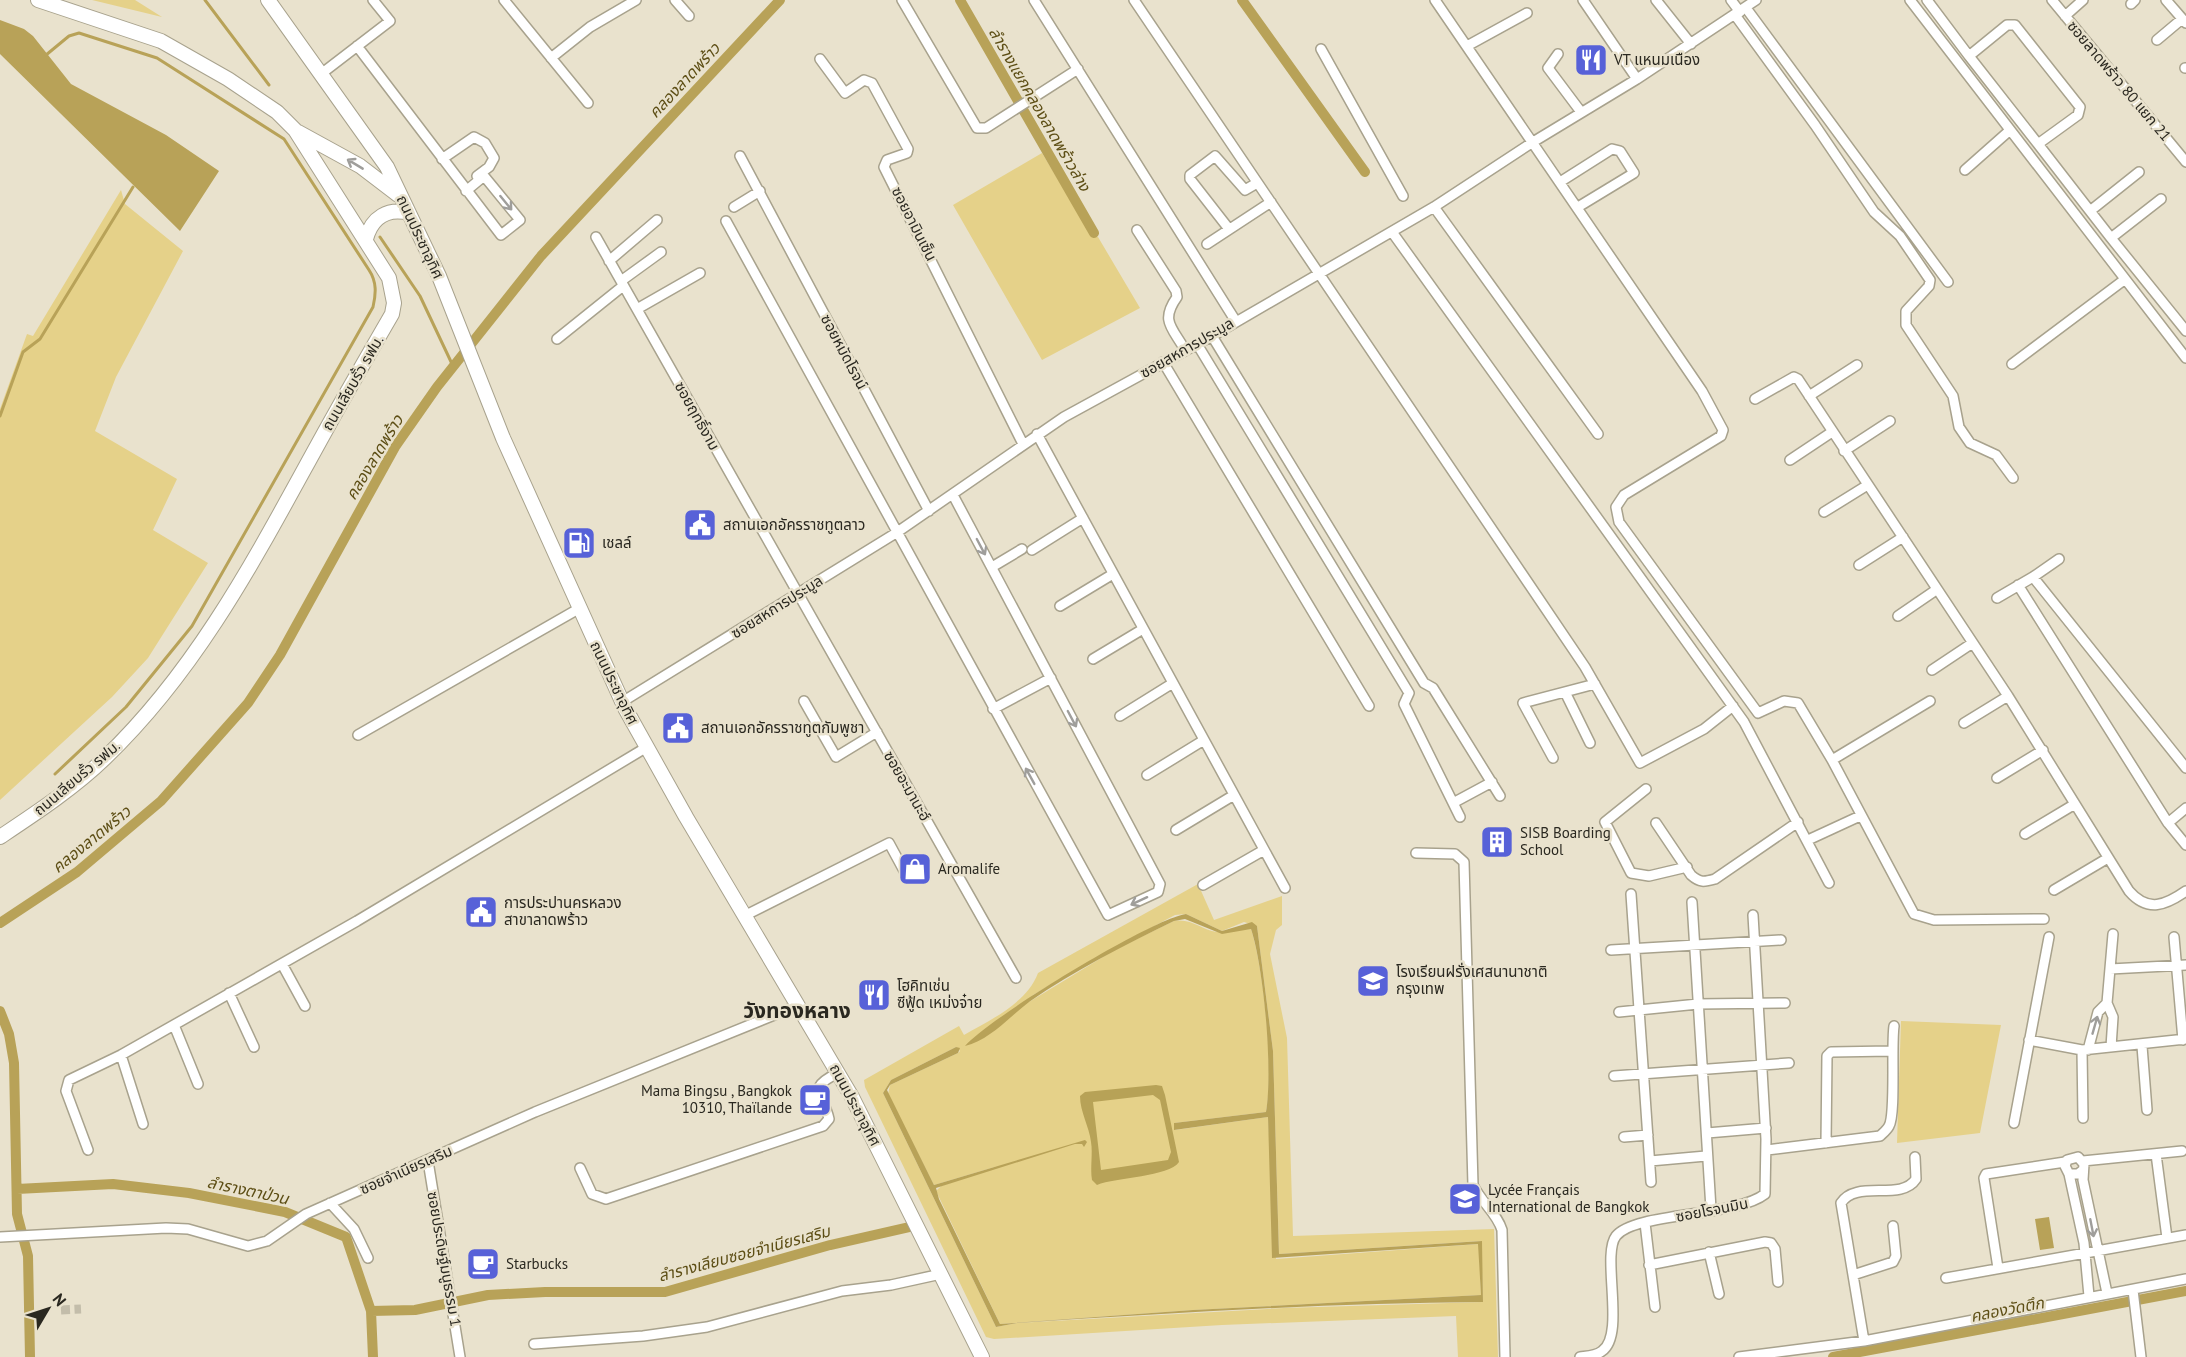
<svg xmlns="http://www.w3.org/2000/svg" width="2186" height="1357" viewBox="0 0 2186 1357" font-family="'PT Sans','Noto Sans Thai',sans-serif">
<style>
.green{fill:#e5d189;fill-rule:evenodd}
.forest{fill:#b7a257;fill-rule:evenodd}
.water{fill:#b8a258}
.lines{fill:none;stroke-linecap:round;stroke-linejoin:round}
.stream{stroke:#b8a258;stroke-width:3}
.canal{stroke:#b8a258;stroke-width:10}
.street-tunnel{stroke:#c3bdaa;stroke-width:9;stroke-dasharray:9 4.5;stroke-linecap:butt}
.street-casing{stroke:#a8a28d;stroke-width:12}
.secondary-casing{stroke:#a8a28d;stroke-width:16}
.street{stroke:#fff;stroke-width:9}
.secondary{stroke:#fff;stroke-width:14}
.oneway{stroke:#9f9e9b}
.labels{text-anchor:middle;stroke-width:5;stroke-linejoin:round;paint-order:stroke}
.poi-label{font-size:15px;fill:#2a2820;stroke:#e9e2cd;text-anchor:start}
.street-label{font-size:15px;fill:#2a2820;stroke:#e9e2cd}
.water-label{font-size:16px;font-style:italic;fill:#5d4e15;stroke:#e9e2cd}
.district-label{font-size:21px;font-weight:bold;fill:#2a2820;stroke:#e9e2cd}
</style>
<rect width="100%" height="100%" fill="#e9e2cd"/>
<path class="green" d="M92 0H135L162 17Z
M1042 153 1091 234 1098 237 1140 308 1042 360 953 205Z
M121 190 125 204 183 251 116 377 95 431 177 479 153 530 208 563 148 658 112 697 0 800V409L27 334 33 336Z
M1198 884 1214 920 1282 896V925L1276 930 1270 954 1287 1038 1293 1236 1494 1229 1498 1357H1458L1456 1316 1222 1325 994 1339 986 1337 865 1087 864 1080 959 1026 964 1035C990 1020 1027 1003 1038 973ZM1186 914 1222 931 1244 922 1257 926 1273 1051 1279 1254 1481 1241 1483 1302 1284 1308 1017 1323 996 1327 883 1093 891 1080 956 1047 960 1051 958 1053 890 1085 888 1094 934 1185 998 1166 941 1186 936 1191 1000 1324 1193 1310 1481 1295 1479 1244 1276 1259 1268 1117 1175 1130 1174 1123 1266 1112C1274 1070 1264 970 1251 929 1239 929 1229 933 1217 932 1201 930 1192 918 1174 921L1116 949 1029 1002 1033 995 1119 945 1175 915Z
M1901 1021 2001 1025 1980 1133 1897 1143Z"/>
<path class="forest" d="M1156 1085 1162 1086 1165 1095 1179 1162C1169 1177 1116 1177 1097 1185L1092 1180C1090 1167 1093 1154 1091 1142 1089 1126 1080 1112 1080 1096L1085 1092ZM1153 1095 1160 1100 1171 1152 1168 1160 1101 1170 1093 1102Z"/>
<path class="water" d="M0 20 24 29 33 36 71 84 166 135 219 171 180 231 0 54Z
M1186 914 1222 931 1252 922 1257 926 1273 1051 1279 1254 1482 1241 1483 1302C1328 1303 1172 1313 1017 1323L996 1327 883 1093 891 1080 956 1047 960 1048 958 1053 890 1085 887 1090 934 1185 1085 1140 1087 1142 1084 1147 1082 1144H1075L936 1188 939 1199 1000 1324 1193 1310 1481 1295 1478 1244 1272 1258 1268 1117 1174 1130V1123L1266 1112C1273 1071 1264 968 1251 929L1222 934 1185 919 1174 921C1125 945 1075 970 1029 1002 1009 1017 990 1040 965 1046 989 1018 1151 919 1186 914Z
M2049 1217 2054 1248 2040 1250 2035 1219Z"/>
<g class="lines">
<path class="stream" d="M205 0 269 85
M46 55 69 36 79 33 157 58 284 139 369 270C377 282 376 294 373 307L192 626 126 707 55 774
M380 237 420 296 453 366
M0 416 23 352 40 339 133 187"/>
<path class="canal" d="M960 0 1094 233
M1242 0 1365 172
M0 923 77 872 161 801 248 703 280 655 395 447 437 387 541 256 780 0
M0 1011 9 1034 14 1063 17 1214 28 1256 30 1357
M17 1189 113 1184 189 1193 285 1212 346 1237 371 1311 373 1357
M371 1311 415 1310 488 1295 545 1292H665L830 1245 909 1227
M1833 1357 2186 1291"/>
<path class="street-tunnel" d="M61 1310 81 1309"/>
<defs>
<path id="street" d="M504 0 588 103
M675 0 689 16
M902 0 977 128H986L1078 69
M1034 0 1235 320
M1134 0 1585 667 1640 763 1704 729 1733 706
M1435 0 1702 391 1723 430 1721 436 1624 495 1616 507 1619 522 1758 713 1784 701 1798 703 1832 760 1914 914 1934 920 2044 919
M1583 0 1637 79
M1656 0 1691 44
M1731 0 1740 12
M1910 0 2186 358
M1927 0 1969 56 2007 25H2015L2080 107 2078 115 2038 144 2090 211 2139 172
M2052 0 2186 162
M2166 0 2186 23
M2131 4 2135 0
M1746 8 1948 282
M1735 15 1815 125 1874 212 1900 236 1930 280 1929 286 1906 311V325L1953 396 1959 427 1970 443 1996 455 2013 478
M2065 16 2083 0
M2157 40 2182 19
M357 46 501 235 520 220 484 176 466 191
M1467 46 1527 13
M1321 49 1403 196
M1558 54 1548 68 1581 112
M1969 56 2038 144
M551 58 590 27 636 0
M820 59 845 93 864 80 872 83 908 149 907 153 887 160 884 167 1023 444
M2185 68H2186
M321 74 390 21 373 0
M740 156 929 511
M442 159 474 137 485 143 494 158 489 167 477 176
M1965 170 2009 131
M1560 182 1612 149 1620 151 1634 173 1578 207
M734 207 760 191
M1434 207 1598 434
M2090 211 2111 238 2161 199
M726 221 1108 915 1158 892 1160 884 953 495
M1229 229 1190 179V175L1215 156 1245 190 1257 183
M1137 230 1176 291 1177 297C1160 321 1172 327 1185 350
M1392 232 1744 722 1829 883
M596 237 1016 978
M2111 238 2186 331
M1207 244 1271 202
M609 261 657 220
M621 281 661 252
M637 309 700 273
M1212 336 1424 683 1433 688 1500 796
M557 339 623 286
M1197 344 1409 693 1404 704 1460 817
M1163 362 1369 706
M2012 364 2124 280
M1809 396 1857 365
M1755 399 1794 377 1798 379 2008 696 2129 891C2148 913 2166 905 2186 891
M1037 434 1285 888
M1844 451 1890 421
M1790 460 1832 432
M1824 512 1866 486
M1032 550 1083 518
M1859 565 1903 537
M992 567 1022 549
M2033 577 2059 559
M2018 585 2168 823 2186 845
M1997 598 2033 577 2186 768
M1060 606 1113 574
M1898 616 1936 590
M1093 659 1143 629
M1932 670 1971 644
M1565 692 1590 743
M804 701 836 757 877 732
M622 702 896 533 1064 417 1212 336 1434 207 1533 142 1637 79 1756 0
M993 709 1051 678
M1120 716 1173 683
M1964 723 2008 696
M358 735 580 608
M1553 758 1523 703 1595 684
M1832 760 1930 701
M1147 775 1204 740
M1997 778 2043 750
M1646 789 1605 822 1631 873 1649 876 1687 867
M1453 803 1492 782
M1656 823 1691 875C1700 883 1704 882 1715 879L1798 822
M2168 823 2186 808
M1176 830 1234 795
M2025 834 2075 804
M1808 840 1860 816
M1416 853 1455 854 1464 862 1473 1185C1481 1202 1497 1213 1502 1230L1505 1357
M1203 885 1264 850
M2054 890 2108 858
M1631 894 1651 1182
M1692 902 1711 1209
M744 916 889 843 908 878
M2174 937 2183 1040
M1611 950 1781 940
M282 964 305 1006
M2110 969 2186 965
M229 993 254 1047
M1619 1012 1698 1004 1785 1003
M174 1025 198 1084
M2029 1040 2082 1050 2186 1039
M2142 1046 2147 1110
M2111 1047 2113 1017 2107 1003 2113 934
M2082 1050 2083 1118
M2088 1050 2098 1012 2107 1003
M121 1055 143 1124
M1614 1076 1789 1063
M2014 1123 2049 937
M1707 1133 1766 1128
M1624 1137 1648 1135
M1826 1143 1827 1056 1831 1052 1891 1051
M88 1150 66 1091 69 1080 121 1055 357 921 647 747
M1767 1150 1880 1136C1883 1133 1887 1130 1889 1126 1896 1114 1891 1047 1894 1026
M2156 1154 2167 1238
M428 1161 460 1357
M1650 1161 1706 1156
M2083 1161 2182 1151
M580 1168 592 1194 606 1199 823 1126 829 1119C823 1092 805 1089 838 1073
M2083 1170 2078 1174H2069L2065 1166 2067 1160 2078 1157 2084 1164 2083 1180 2107 1293
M2069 1174 2084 1243 2089 1296
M330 1203 354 1229 368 1258
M1645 1223 1655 1307
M0 1237 166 1228 188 1229 248 1246 267 1241 306 1214 535 1112 799 1005
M1709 1252 1719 1294
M1649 1265 1765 1242 1771 1243 1775 1249 1778 1282
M1998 1268 1984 1178 1986 1174 2065 1162
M1853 1275 1893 1262 1896 1256 1893 1226
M1946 1278 2186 1235
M2133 1290 2141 1357
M1864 1341 1841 1203C1856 1179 1901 1202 1916 1179L1915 1157
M534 1344 643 1336 707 1327 842 1291 891 1285 941 1274
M1580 1357C1588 1356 1596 1356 1602 1351 1626 1335 1601 1255 1616 1236 1635 1212 1736 1217 1765 1194L1766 1139 1753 915
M1739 1357 1864 1341 2186 1279"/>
<path id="secondary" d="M268 0 387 167 439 276 503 438 625 708 686 817 852 1097 982 1357
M298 132 360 166 398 195
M366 239C372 217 388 208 409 213
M0 837C36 813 74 788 105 758 203 664 262 545 327 428 348 390 370 352 392 314L394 303 389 278 295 130 277 112 228 79 161 41 38 0"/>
</defs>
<use href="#street" class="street-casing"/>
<use href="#secondary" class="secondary-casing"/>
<use href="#street" class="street"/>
<use href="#secondary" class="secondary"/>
</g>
<defs><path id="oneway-shaft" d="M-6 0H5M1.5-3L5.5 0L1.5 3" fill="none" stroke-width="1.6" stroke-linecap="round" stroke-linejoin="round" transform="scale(1.5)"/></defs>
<g class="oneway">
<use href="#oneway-shaft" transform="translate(355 164) rotate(-149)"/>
<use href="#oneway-shaft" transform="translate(506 203) rotate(51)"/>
<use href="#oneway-shaft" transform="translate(981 547) rotate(62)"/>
<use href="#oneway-shaft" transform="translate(1072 719) rotate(62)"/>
<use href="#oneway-shaft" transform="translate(1030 776) rotate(-119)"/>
<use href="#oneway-shaft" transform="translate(1139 901) rotate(155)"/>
<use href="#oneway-shaft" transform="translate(2095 1025) rotate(-74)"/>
<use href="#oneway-shaft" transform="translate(2092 1228) rotate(79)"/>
</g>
<defs>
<symbol id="restaurant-square" viewBox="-11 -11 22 22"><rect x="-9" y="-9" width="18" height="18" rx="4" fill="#5761d8" stroke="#e9e2cd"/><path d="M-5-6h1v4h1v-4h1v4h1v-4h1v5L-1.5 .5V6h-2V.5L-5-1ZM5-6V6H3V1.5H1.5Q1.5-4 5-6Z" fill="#fff"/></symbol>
<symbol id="civic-square" viewBox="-11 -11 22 22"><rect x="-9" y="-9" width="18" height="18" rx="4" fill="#5761d8" stroke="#e9e2cd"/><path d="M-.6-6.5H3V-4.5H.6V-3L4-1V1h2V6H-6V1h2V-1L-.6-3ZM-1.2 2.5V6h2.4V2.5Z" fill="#fff"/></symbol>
<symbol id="fuel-square" viewBox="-11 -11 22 22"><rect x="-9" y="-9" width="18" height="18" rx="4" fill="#5761d8" stroke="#e9e2cd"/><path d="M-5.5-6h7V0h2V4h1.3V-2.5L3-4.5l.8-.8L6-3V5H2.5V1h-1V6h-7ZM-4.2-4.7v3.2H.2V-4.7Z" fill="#fff"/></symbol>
<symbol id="building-square" viewBox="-11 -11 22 22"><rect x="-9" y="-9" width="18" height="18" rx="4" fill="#5761d8" stroke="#e9e2cd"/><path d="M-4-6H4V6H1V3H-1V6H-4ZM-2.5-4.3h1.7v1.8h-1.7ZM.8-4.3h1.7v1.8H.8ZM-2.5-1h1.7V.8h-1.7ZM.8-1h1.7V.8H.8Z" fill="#fff"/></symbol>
<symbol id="shop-square" viewBox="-11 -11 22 22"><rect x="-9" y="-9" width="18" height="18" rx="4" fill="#5761d8" stroke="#e9e2cd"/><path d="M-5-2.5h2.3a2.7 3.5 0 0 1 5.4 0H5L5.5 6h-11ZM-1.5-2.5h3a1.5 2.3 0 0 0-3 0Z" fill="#fff"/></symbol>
<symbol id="school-square" viewBox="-11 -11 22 22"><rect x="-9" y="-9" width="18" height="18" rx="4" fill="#5761d8" stroke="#e9e2cd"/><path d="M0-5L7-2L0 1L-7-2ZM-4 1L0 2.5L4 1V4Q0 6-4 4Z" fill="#fff"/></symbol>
<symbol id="cafe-square" viewBox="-11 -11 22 22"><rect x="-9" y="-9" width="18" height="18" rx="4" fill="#5761d8" stroke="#e9e2cd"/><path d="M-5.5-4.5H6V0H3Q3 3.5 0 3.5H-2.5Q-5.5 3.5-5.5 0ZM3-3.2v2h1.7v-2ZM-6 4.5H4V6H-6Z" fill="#fff"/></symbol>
</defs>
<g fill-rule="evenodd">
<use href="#restaurant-square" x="1572" y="41" width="38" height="38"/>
<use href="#civic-square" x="681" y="506" width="38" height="38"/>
<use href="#fuel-square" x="560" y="524" width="38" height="38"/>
<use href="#civic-square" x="659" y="709" width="38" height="38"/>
<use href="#building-square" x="1478" y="823" width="38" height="38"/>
<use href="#shop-square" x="896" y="850" width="38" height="38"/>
<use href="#civic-square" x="462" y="893" width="38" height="38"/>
<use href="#school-square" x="1354" y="962" width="38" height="38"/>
<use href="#restaurant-square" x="855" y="976" width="38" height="38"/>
<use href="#cafe-square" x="796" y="1081" width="38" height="38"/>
<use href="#school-square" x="1446" y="1180" width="38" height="38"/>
<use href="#cafe-square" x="464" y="1245" width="38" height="38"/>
</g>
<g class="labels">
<g class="poi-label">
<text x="1614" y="65">VT แหนมเนือง</text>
<text x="723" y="530">สถานเอกอัครราชทูตลาว</text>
<text x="602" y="548">เชลล์</text>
<text x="701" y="733">สถานเอกอัครราชทูตกัมพูชา</text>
<text x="1520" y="838">SISB Boarding<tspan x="1520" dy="17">School</tspan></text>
<text x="938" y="874">Aromalife</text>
<text x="504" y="908">การประปานครหลวง<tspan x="504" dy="17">สาขาลาดพร้าว</tspan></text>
<text x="1396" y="977">โรงเรียนฝรั่งเศสนานาชาติ<tspan x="1396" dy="17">กรุงเทพ</tspan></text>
<text x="897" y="991">โฮคิทเช่น<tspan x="897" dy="17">ซีฟู้ด เหม่งจ๋าย</tspan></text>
<text x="792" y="1096" text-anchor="end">Mama Bingsu , Bangkok<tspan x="792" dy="17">10310, Thaïlande</tspan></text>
<text x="1488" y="1195">Lycée Français<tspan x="1488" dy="17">International de Bangkok</tspan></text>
<text x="506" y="1269">Starbucks</text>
</g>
<g class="street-label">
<text transform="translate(2119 81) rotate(50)" y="5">ซอยลาดพร้าว 80 แยก 21</text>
<text transform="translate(914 224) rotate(63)" y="5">ซอยอามินเซ็น</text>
<text transform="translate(420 237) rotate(65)" y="5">ถนนประชาอุทิศ</text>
<text transform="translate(1187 348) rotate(-30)" y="5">ซอยสหการประมูล</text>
<text transform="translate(844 352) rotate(62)" y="5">ซอยหมัดโรจน์</text>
<text transform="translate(353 383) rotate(-60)" y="5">ถนนเลียบรั้ว รฟม.</text>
<text transform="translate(697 416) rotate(61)" y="5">ซอยฤทธิ์งาม</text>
<text transform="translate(777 607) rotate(-32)" y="5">ซอยสหการประมูล</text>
<text transform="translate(614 683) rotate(64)" y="5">ถนนประชาอุทิศ</text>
<text transform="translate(77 778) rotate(-40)" y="5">ถนนเลียบรั้ว รฟม.</text>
<text transform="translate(907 786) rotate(60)" y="5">ซอยอะมานะฮ์</text>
<text transform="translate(855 1105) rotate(62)" y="5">ถนนประชาอุทิศ</text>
<text transform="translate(406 1170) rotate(-24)" y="5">ซอยจำเนียรเสริม</text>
<text transform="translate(1712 1210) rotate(-11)" y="5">ซอยโรจนมิน</text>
<text transform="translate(444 1259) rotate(80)" y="5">ซอยประดิษฐ์มนูธรรม 1</text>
</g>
<g class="water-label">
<text transform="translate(684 80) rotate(-47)" y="6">คลองลาดพร้าว</text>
<text transform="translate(1040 109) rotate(60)" y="6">ลำรางแยกคลองลาดพร้าวล่าง</text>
<text transform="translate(374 457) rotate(-59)" y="6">คลองลาดพร้าว</text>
<text transform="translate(91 839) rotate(-39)" y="6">คลองลาดพร้าว</text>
<text transform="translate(248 1190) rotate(12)" y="6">ลำรางตาป่วน</text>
<text transform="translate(744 1253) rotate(-15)" y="6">ลำรางเลียบซอยจำเนียรเสริม</text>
<text transform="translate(2007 1309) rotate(-11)" y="6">คลองวัดตึก</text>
</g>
<g class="district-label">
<text x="797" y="1018">วังทองหลาง</text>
</g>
</g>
<g transform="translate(48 1309) rotate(51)" stroke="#e9e2cd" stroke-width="4.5" paint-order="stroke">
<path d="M0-4.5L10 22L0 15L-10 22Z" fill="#2a2820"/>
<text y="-9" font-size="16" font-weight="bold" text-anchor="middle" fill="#2a2820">N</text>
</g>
</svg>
